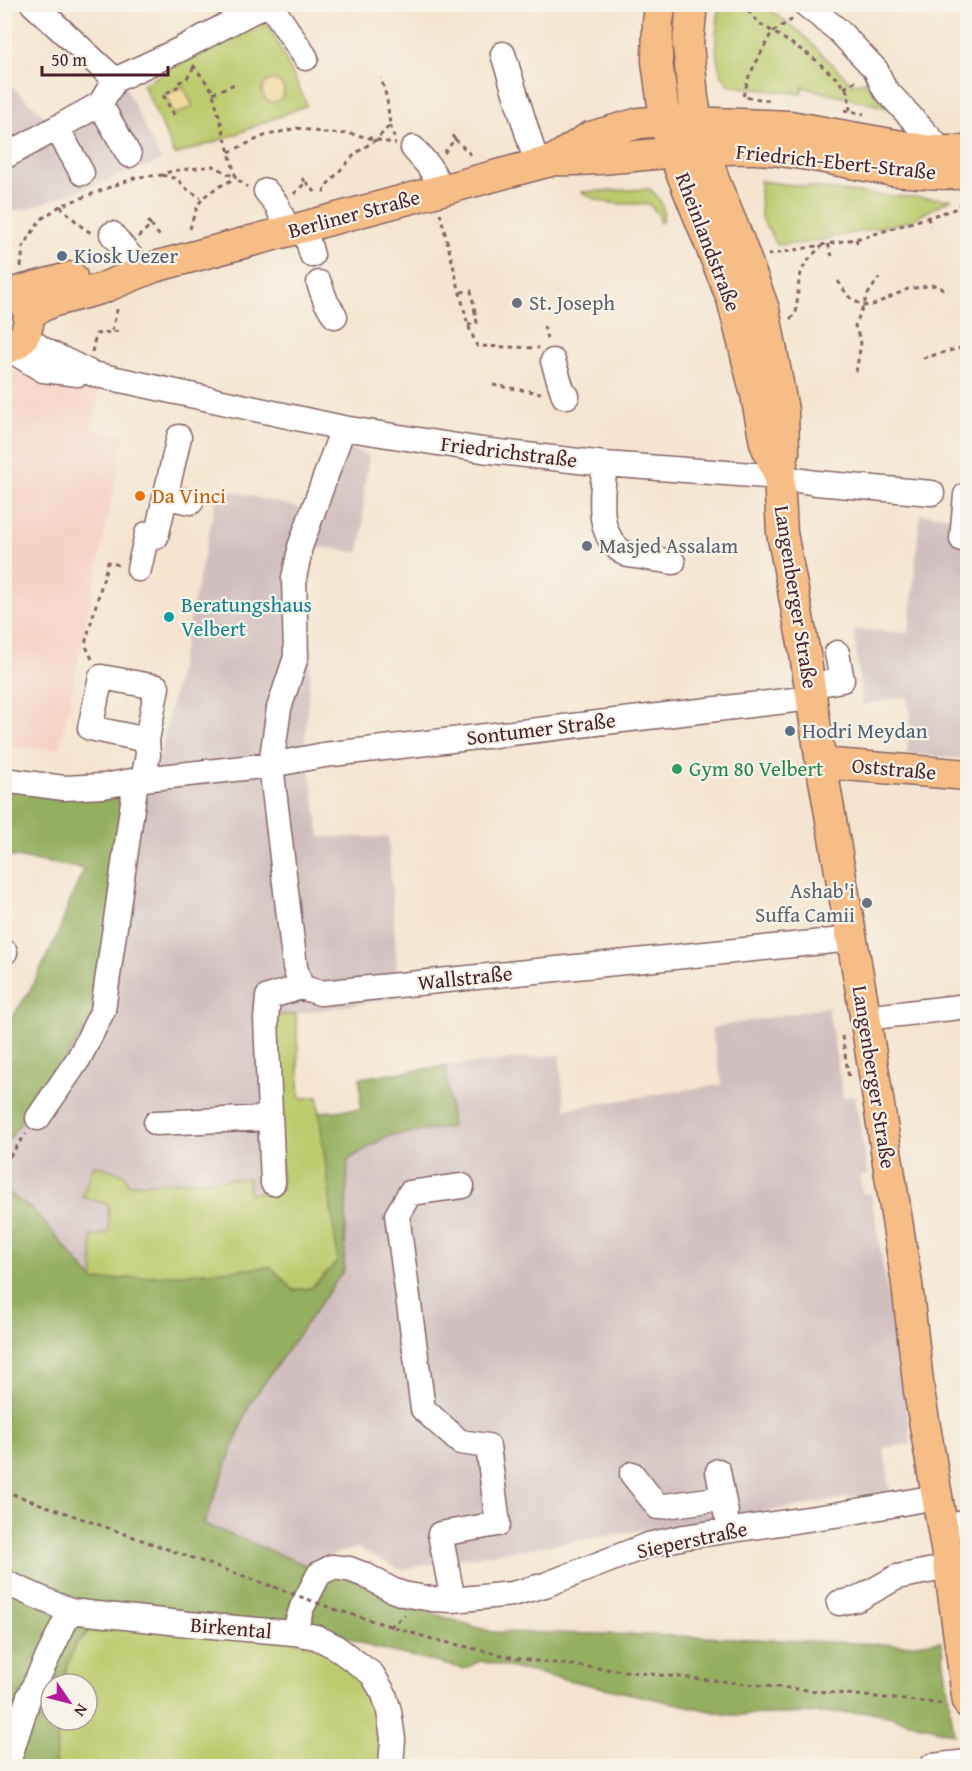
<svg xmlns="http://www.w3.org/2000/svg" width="972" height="1771" viewBox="0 0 972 1771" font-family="'Gentium Book Plus',serif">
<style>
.built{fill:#f6d1c5}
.industrial{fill:#d1bfbf}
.green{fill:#bccb6d;stroke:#83754c;stroke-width:1.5}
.forest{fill:#95af60;stroke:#706746;stroke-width:1.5}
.sand{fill:#eeda9e;stroke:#9c7c64;stroke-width:1.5}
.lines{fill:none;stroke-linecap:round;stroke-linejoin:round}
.minor-casing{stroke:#866465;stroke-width:27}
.major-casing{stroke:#866465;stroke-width:33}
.path{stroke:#866465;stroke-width:3;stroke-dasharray:4.5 4.5;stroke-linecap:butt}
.minor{stroke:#fff;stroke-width:24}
.major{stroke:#f6be86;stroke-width:30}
.path-bridge{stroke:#866465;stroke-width:3;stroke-dasharray:4.5 4.5;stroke-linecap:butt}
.service-dot{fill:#5c6f8a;stroke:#f7f3e8;stroke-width:2}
.worship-dot{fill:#6b7280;stroke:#f7f3e8;stroke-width:2}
.food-dot{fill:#e8710a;stroke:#f7f3e8;stroke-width:2}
.culture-dot{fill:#0f9aa8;stroke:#f7f3e8;stroke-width:2}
.leisure-dot{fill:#2e9e5b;stroke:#f7f3e8;stroke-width:2}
.labels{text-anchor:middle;stroke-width:4.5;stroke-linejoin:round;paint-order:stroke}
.street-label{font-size:21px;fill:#4a1f2b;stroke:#f7f3e8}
.service-label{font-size:21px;fill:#4e5e75;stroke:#f7f3e8;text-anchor:start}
.worship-label{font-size:21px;fill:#5b616d;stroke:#f7f3e8;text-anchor:start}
.food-label{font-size:21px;fill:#c56008;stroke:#f7f3e8;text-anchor:start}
.culture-label{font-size:21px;fill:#0d838f;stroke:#f7f3e8;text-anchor:start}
.leisure-label{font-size:21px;fill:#27864d;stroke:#f7f3e8;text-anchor:start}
</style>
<rect width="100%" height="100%" fill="#f7f3e8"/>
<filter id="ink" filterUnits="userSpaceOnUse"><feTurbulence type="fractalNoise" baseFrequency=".0167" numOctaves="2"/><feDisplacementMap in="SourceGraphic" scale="12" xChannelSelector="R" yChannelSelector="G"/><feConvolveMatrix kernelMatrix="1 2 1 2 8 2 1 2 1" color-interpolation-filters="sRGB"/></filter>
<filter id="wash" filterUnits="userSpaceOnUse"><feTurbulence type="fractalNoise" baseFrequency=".008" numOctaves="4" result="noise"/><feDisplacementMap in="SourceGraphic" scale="24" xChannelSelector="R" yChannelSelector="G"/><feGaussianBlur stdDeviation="1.35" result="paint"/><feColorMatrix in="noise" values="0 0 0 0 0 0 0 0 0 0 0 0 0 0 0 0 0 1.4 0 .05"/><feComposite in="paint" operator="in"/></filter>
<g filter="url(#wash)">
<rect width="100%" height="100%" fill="#f5e5d0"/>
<path class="built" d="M5 369 41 381 99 390 91 429 125 435 60 748H5Z"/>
<path class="industrial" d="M4 79 44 116 125 86 161 161 27 209 5 211Z
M333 442 369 456 364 486 363 530 359 553 324 547 309 551 310 673 305 740 320 837H388L399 997 296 1014 273 1015 282 1190 249 1194V1178L128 1184 108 1203 109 1233 91 1236 94 1281 34 1211 5 1190 4 1143 57 1072 129 790 153 787 219 488 307 510Z
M920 514 967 518V759L907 754 911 712 909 711 907 696 862 705 854 630 909 633Z
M828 1007 843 1097 855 1096 868 1175 860 1176 863 1194 871 1193 912 1444 884 1448 890 1491 734 1517 710 1519 564 1543 444 1561 401 1570 358 1548 335 1554 311 1567 204 1524 250 1403 344 1271 348 1160 387 1136 451 1127 446 1066 559 1055 565 1109 722 1084 711 1028Z"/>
<path class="green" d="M720 5H763L800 32 852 84 864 81 888 108 803 87 801 94 732 86C710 73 716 26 720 5Z
M268 22 307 105 226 138 175 155 143 84 188 60Z
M760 181 875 195 951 199 910 221 806 243 777 245 761 217Z
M650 189C659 197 667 209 662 222H659V215L649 204C627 204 599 206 582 192Z
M296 1014 300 1098 318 1097 338 1261 312 1288 293 1290 271 1267 94 1281 91 1236 109 1233 108 1204 82 1197 94 1165 125 1174 128 1184 249 1178V1194L282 1190 273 1015Z
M101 1619 283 1638 333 1651 380 1697 384 1766H55L59 1720H87V1684H61V1682L75 1645Z"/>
<path class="forest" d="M5 787 129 790 96 1012 57 1072 8 1140 5 1134V1027L28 994 58 934 69 903 84 869 5 855Z
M446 1066 452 1127 387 1136 348 1160 344 1270 250 1403 204 1524 311 1567 341 1573 396 1602 492 1632 651 1635 906 1645 941 1641 954 1734 873 1712 729 1715 480 1661 464 1669 372 1647 288 1614 283 1638 101 1619 75 1645 61 1684H51V1720H59L55 1766H13L5 1757V1190L34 1211 94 1281 271 1267 293 1290 311 1288 338 1261 319 1112 361 1109 360 1078Z"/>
<path class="sand" d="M262 91a11 11 0 1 1 22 0a11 11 0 1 1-22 0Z
M183 86 193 106 175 115 165 95Z"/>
</g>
<g filter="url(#ink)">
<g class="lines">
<defs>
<path id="minor" d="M33 4 115 80
M270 4 306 58
M805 4 838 30 876 70 884 88 943 152
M503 54 537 164
M115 80 181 49 266 4
M100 104 129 155
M57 128 82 173
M413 148 428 165 444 190
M4 157 100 104 115 80
M266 191 277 205 288 231
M304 227 312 255
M112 234 140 268
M319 283 326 302 335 316
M24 336 44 350 93 374 343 428 482 450 605 464 779 477 816 483 932 493
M9 349 43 370 78 374
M553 361 564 396H567
M605 464C602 494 594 539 628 555L673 562
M165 497 191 502
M962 539 966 495
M300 547 343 428
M299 554 294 578 296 657 279 708 271 765 295 967 301 987
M139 569 147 534 156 537 179 437
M809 686 842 680 837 653
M143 779 148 755 147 740 157 687 101 677 90 728 147 740
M4 780 64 788 103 786 143 779 271 765 324 755 811 698
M4 952H5
M301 987 320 993 852 939
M865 1018 968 1006
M38 1118 79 1058 103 1010 136 781
M156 1123 269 1118
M273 1183 266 1020 268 997 301 987
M718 1471 726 1513
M632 1474 658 1507 723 1498
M942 1528 968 1522
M4 1582 70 1611
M453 1600 440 1534 498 1524 488 1446 460 1442 423 1409 397 1215 410 1193 462 1186
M839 1603 858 1599 897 1577 949 1567
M294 1633 302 1607 319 1574 332 1567 349 1569 365 1575 392 1590 403 1594 432 1599 453 1600 512 1594 545 1585 648 1545 684 1537 835 1515 936 1497
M7 1766 29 1696 70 1611 189 1624 294 1633 316 1637 334 1646 372 1674 384 1694 389 1711 393 1739 391 1766
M932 1766 968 1762"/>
<path id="major" d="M661 4 658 21 657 61 665 121 673 152 732 299 756 395 765 443 777 471
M692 4 688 44 693 98 697 121 714 180 739 241 764 309 783 410 784 452 779 477 782 533 805 654 821 763 862 997 907 1284 919 1391 950 1572 968 1703
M554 160 590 137 639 123 665 121 790 126 930 151H968
M9 294 72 277
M29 313 51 302 100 289 154 267 554 160C621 162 688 146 755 149 802 151 848 164 895 171 919 174 943 174 968 174
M4 349C26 344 32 324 27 304L19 297
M821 763 968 775"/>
</defs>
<use href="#minor" class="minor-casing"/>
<use href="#major" class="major-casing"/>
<path class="path" d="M742 4 759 23 811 56 836 78 848 92 850 110
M193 65 212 90 236 178 247 187
M844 88 858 80
M213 93 235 84
M769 100 743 97 749 76 772 32 793 19
M844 110 864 114
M174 115 163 95 179 86 178 83 187 78 194 67
M390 125 395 140
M455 139 471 155
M229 152 264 136 297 128 325 133 352 134 396 144
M444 153 455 139 449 132
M162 175 177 179 187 189 201 198
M306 182 318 195
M324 193 325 187 356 153 377 139 390 125 387 99 381 78
M294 194 306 182 300 177
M60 206 83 228 93 234
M440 213 468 325 477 346 539 348
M928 217 930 226
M151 225 162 239
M190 229C199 194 205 194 236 178
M138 237 151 225 147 220
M856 239 859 247
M828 244 832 256
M768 255 865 237 958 208 966 197
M21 267 23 247 40 220 60 206 137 177 162 175 171 171 214 166 236 178
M838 281 848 296 863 306 873 305 908 289 934 285 948 291
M461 292 471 291 475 312 479 311
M790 319 796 314C800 280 794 271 822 246
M468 325 477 323 475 312
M544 326 548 343
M112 331 118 306
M92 352 96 334 118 331
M923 358 968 346
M856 372 861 343 855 326 868 294 879 278
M493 385 541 393
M92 659 85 644 108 562 119 565
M842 1036 849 1078
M4 1164 26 1134
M4 1491 274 1587
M334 1609 432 1639 520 1659 640 1673 944 1704
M390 1627 405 1615"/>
<use href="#minor" class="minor"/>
<use href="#major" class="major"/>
<path class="path-bridge" d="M274 1587 334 1609"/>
</g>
</g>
<g class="service-dot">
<circle cx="62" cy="256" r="6"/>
<circle cx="790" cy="731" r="6"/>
</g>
<g class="worship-dot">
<circle cx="517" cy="303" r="6"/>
<circle cx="587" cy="546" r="6"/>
<circle cx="867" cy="903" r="6"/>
</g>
<circle class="food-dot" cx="140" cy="496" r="6"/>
<circle class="culture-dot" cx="169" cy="617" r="6"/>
<circle class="leisure-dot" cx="677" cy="769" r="6"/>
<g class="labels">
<g class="street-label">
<text transform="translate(836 162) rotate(6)" y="7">Friedrich-Ebert-Straße</text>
<text transform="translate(354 214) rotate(-15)" y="7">Berliner Straße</text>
<text transform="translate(708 242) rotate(69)" y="7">Rheinlandstraße</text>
<text transform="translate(509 452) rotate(7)" y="7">Friedrichstraße</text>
<text transform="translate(796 597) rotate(81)" y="7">Langenberger Straße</text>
<text transform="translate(541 729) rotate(-7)" y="7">Sontumer Straße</text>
<text transform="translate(894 769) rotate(5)" y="7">Oststraße</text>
<text transform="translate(465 978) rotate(-6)" y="7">Wallstraße</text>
<text transform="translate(874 1077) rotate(81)" y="7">Langenberger Straße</text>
<text transform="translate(692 1540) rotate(-12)" y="7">Sieperstraße</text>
<text transform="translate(231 1628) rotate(5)" y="7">Birkental</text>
</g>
<g class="service-label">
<text x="74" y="263">Kiosk Uezer</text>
<text x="802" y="738">Hodri Meydan</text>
</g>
<g class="worship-label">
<text x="529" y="310">St. Joseph</text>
<text x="599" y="553">Masjed Assalam</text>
<text x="855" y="898" text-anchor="end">Ashab'i<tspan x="855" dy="24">Suffa Camii</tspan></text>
</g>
<g class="food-label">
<text x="152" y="503">Da Vinci</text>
</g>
<g class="culture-label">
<text x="181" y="612">Beratungshaus<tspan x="181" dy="24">Velbert</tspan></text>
</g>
<g class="leisure-label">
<text x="689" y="776">Gym 80 Velbert</text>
</g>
</g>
<rect width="972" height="1771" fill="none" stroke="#f7f3e8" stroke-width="24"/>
<g transform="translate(69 1702) rotate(125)"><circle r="28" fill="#f7f3e8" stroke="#b29e9c" stroke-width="1.5"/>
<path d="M0-4.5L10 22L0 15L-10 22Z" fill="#b5179e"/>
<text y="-9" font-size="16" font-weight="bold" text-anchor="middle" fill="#4a1f2b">N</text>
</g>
<path d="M42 66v9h126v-9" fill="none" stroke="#4a1f2b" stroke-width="3"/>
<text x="51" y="66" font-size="18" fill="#4a1f2b" stroke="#f7f3e8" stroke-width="4.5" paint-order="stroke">50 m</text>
</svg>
